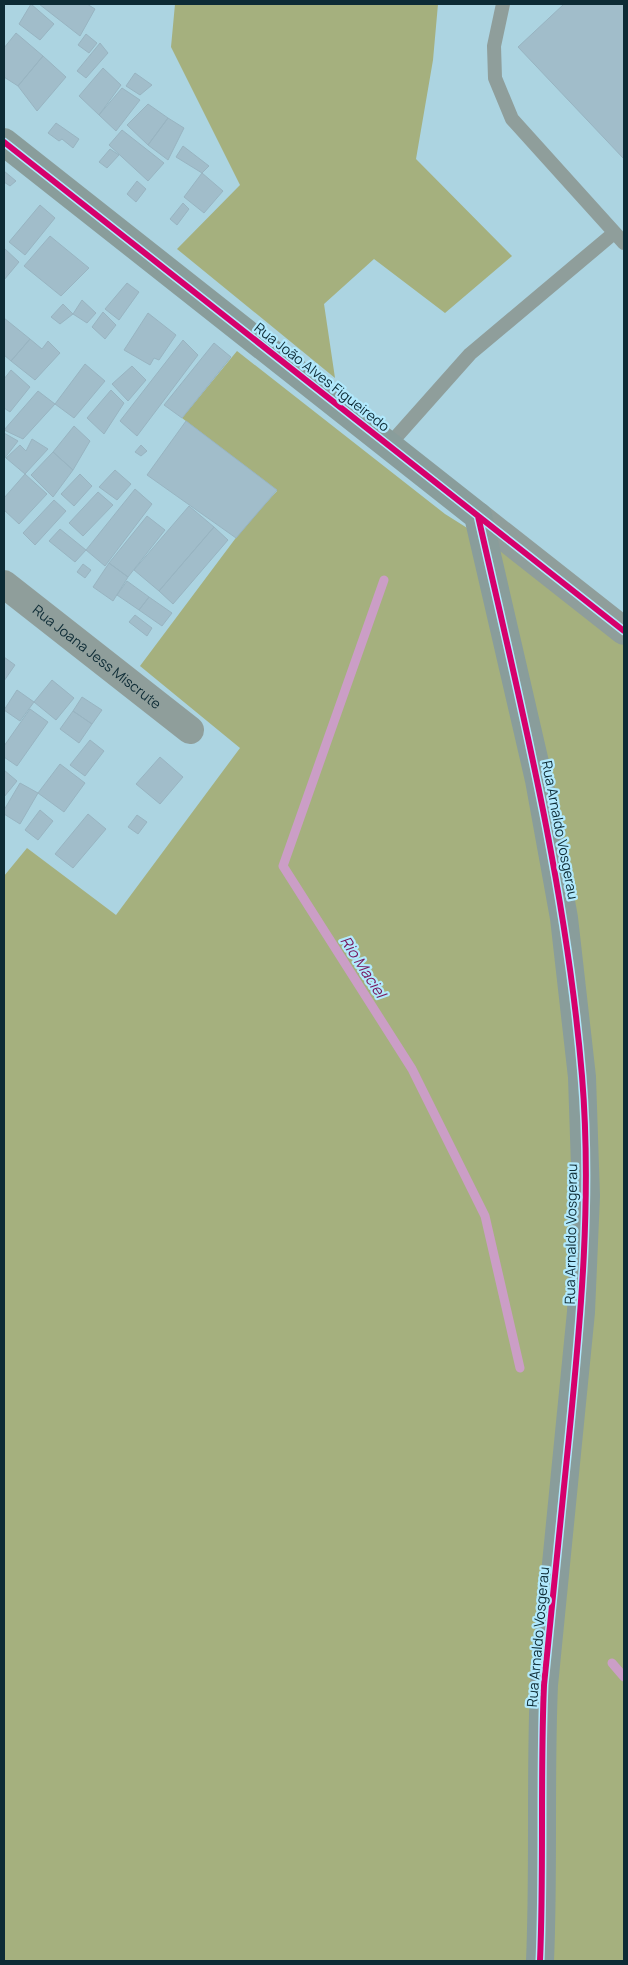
<svg xmlns="http://www.w3.org/2000/svg" width="628" height="1965" viewBox="0 0 628 1965" font-family="Manrope,sans-serif">
<style>
.forest{fill:#a5b07e}
.lines{fill:none;stroke-linecap:round;stroke-linejoin:round}
.stream{stroke:#cb9ec6;stroke-width:9}
.building{fill:#a1bdca;stroke:#98b4c1}
.lane{stroke:#8f9e9b;stroke-width:14}
.street{stroke:#8f9e9b;stroke-width:28}
.secondary{stroke:#899d9b;stroke-width:28}
.cycleway-casing{stroke:#b1e9fd;stroke-width:9}
.cycleway{stroke:#d6006c;stroke-width:6}
.labels{text-anchor:middle;stroke-width:4.5;stroke-linejoin:round;paint-order:stroke}
.street-label{font-size:14px;fill:#0d2b35;stroke:#b1e9fd}
.water-label{font-size:15px;font-style:italic;fill:#77165d;stroke:#b1e9fd}
</style>
<rect width="100%" height="100%" fill="#acd4e1"/>
<path class="forest" d="M175 4H438L433 60 416 159 512 256 445 313 374 259 324 304 335 378 177 249 240 185 171 47Z
M237 351 445 514 624 627V1961H4V876L27 848 116 915 240 748 140 666 244 527 277 491 182 418Z"/>
<g class="lines">
<path class="stream" d="M384 580 283 866 412 1069 485 1216 520 1368
M612 1663 624 1677"/>
</g>
<path class="building" d="M31 4 54 24 40 40 19 24Z
M39 4H87L95 9 80 36Z
M564 4H624V159L518 47Z
M16 33 43 56 18 86 4 77V48Z
M86 34 97 43 89 53 78 45Z
M100 43 108 53 86 78 77 71Z
M43 56 66 77 37 111 18 86Z
M103 68 121 85 99 115 79 96Z
M135 73 152 85 140 95 126 86Z
M122 88 140 100 116 131 99 115Z
M148 104 168 118 148 145 127 125Z
M168 118 184 128 168 160 148 145Z
M56 123 79 139 73 148 62 139 59 141 48 133Z
M122 130 164 163 148 181 109 145Z
M183 146 209 166 202 173 176 157Z
M110 149 119 155 107 168 99 162Z
M4 171 16 181 10 186 4 182Z
M202 173 223 191 204 213 184 197Z
M137 181 146 189 136 202 127 194Z
M183 203 189 209 177 225 170 219Z
M40 205 55 218 25 255 9 242Z
M50 236 89 268 61 296 24 266Z
M4 248 19 262 4 280Z
M127 283 139 292 119 320 105 309Z
M82 300 96 313 87 323 73 314Z
M63 304 73 314 60 324 51 317Z
M103 312 116 325 105 339 92 327Z
M148 313 176 335 159 360 154 358 150 365 124 350Z
M4 318 30 339 11 361 4 355Z
M30 339 42 349 48 341 60 353 35 380 11 361Z
M183 340 198 355 137 436 120 421Z
M214 343 231 357 182 418 164 405Z
M85 364 105 381 74 418 55 404Z
M132 366 146 380 128 401 112 384Z
M11 370 30 387 10 412 4 408V379Z
M111 390 124 403 104 434 87 418Z
M38 391 55 404 23 439 4 430Z
M186 421 277 490 236 538 147 475Z
M74 426 90 441 73 470 53 452Z
M4 433 18 441 4 459Z
M32 439 48 449 25 474 6 458 20 445 26 451Z
M141 445 147 451 141 456 135 452Z
M53 452 73 470 53 497 31 475Z
M115 470 131 484 117 500 99 487Z
M25 474 47 494 19 524 4 510V498Z
M80 474 92 486 74 506 61 494Z
M135 489 152 504 105 566 86 550Z
M98 492 113 505 83 536 69 523Z
M54 500 66 511 35 545 23 533Z
M189 506 214 527 159 591 134 570Z
M147 516 165 530 128 577 109 563Z
M214 527 228 540 173 604 159 591Z
M60 529 86 550 75 562 49 541Z
M109 563 128 577 113 601 93 587Z
M83 564 91 570 85 578 77 572Z
M127 581 149 597 139 610 117 595Z
M149 597 172 613 162 626 139 610Z
M135 615 152 628 147 636 129 622Z
M4 657 15 665 4 681Z
M52 680 74 698 56 720 34 702Z
M17 690 34 702 20 721 4 710Z
M82 697 102 710 92 724 73 711Z
M30 709 48 722 17 766 4 757V746Z
M73 711 92 724 79 743 60 729Z
M90 740 104 751 85 776 70 765Z
M160 757 183 777 160 804 136 784Z
M60 764 85 783 64 812 38 793Z
M4 770 17 781 4 797Z
M20 783 38 793 20 824 4 814V810Z
M40 810 53 821 38 840 25 830Z
M88 814 106 829 73 868 55 854Z
M137 815 147 822 138 834 128 827Z"/>
<g class="lines">
<path class="lane" d="M503 4 494 46 495 78 512 119 624 243
M389 445 470 354 614 233"/>
<g class="street">
<path d="M478 516 624 631"/>
<path id="s1" d="M4 584 190 730"/>
</g>
<path class="secondary" d="M4 142 478 516 539 780 564 918 582 1077 586 1196 581 1312 544 1685C540 1777 544 1869 540 1961"/>
<defs>
<path id="cycleway" d="M4 142 624 631
M478 516C520 701 566 885 582 1076 592 1196 581 1317 569 1437 561 1520 553 1603 544 1685 540 1777 544 1869 540 1961"/>
</defs>
<use href="#cycleway" class="cycleway-casing"/>
<use href="#cycleway" class="cycleway"/>
</g>
<g class="labels">
<g class="street-label">
<text transform="translate(322 377) rotate(38)" y="5">Rua João Alves Figueiredo</text>
<text dy="5" stroke="none"><textPath href="#s1" startOffset="118">Rua Joana Jess Miscrute</textPath></text>
<text transform="translate(560 830) rotate(79)" y="5">Rua Arnaldo Vosgerau</text>
<text transform="translate(571 1234) rotate(-89)" y="5">Rua Arnaldo Vosgerau</text>
<text transform="translate(538 1637) rotate(-85)" y="5">Rua Arnaldo Vosgerau</text>
</g>
<g class="water-label">
<text transform="translate(363 967) rotate(57)" y="5">Rio Maciel</text>
</g>
</g>
<rect width="628" height="1965" fill="none" stroke="#0d2b35" stroke-width="10"/>
</svg>
